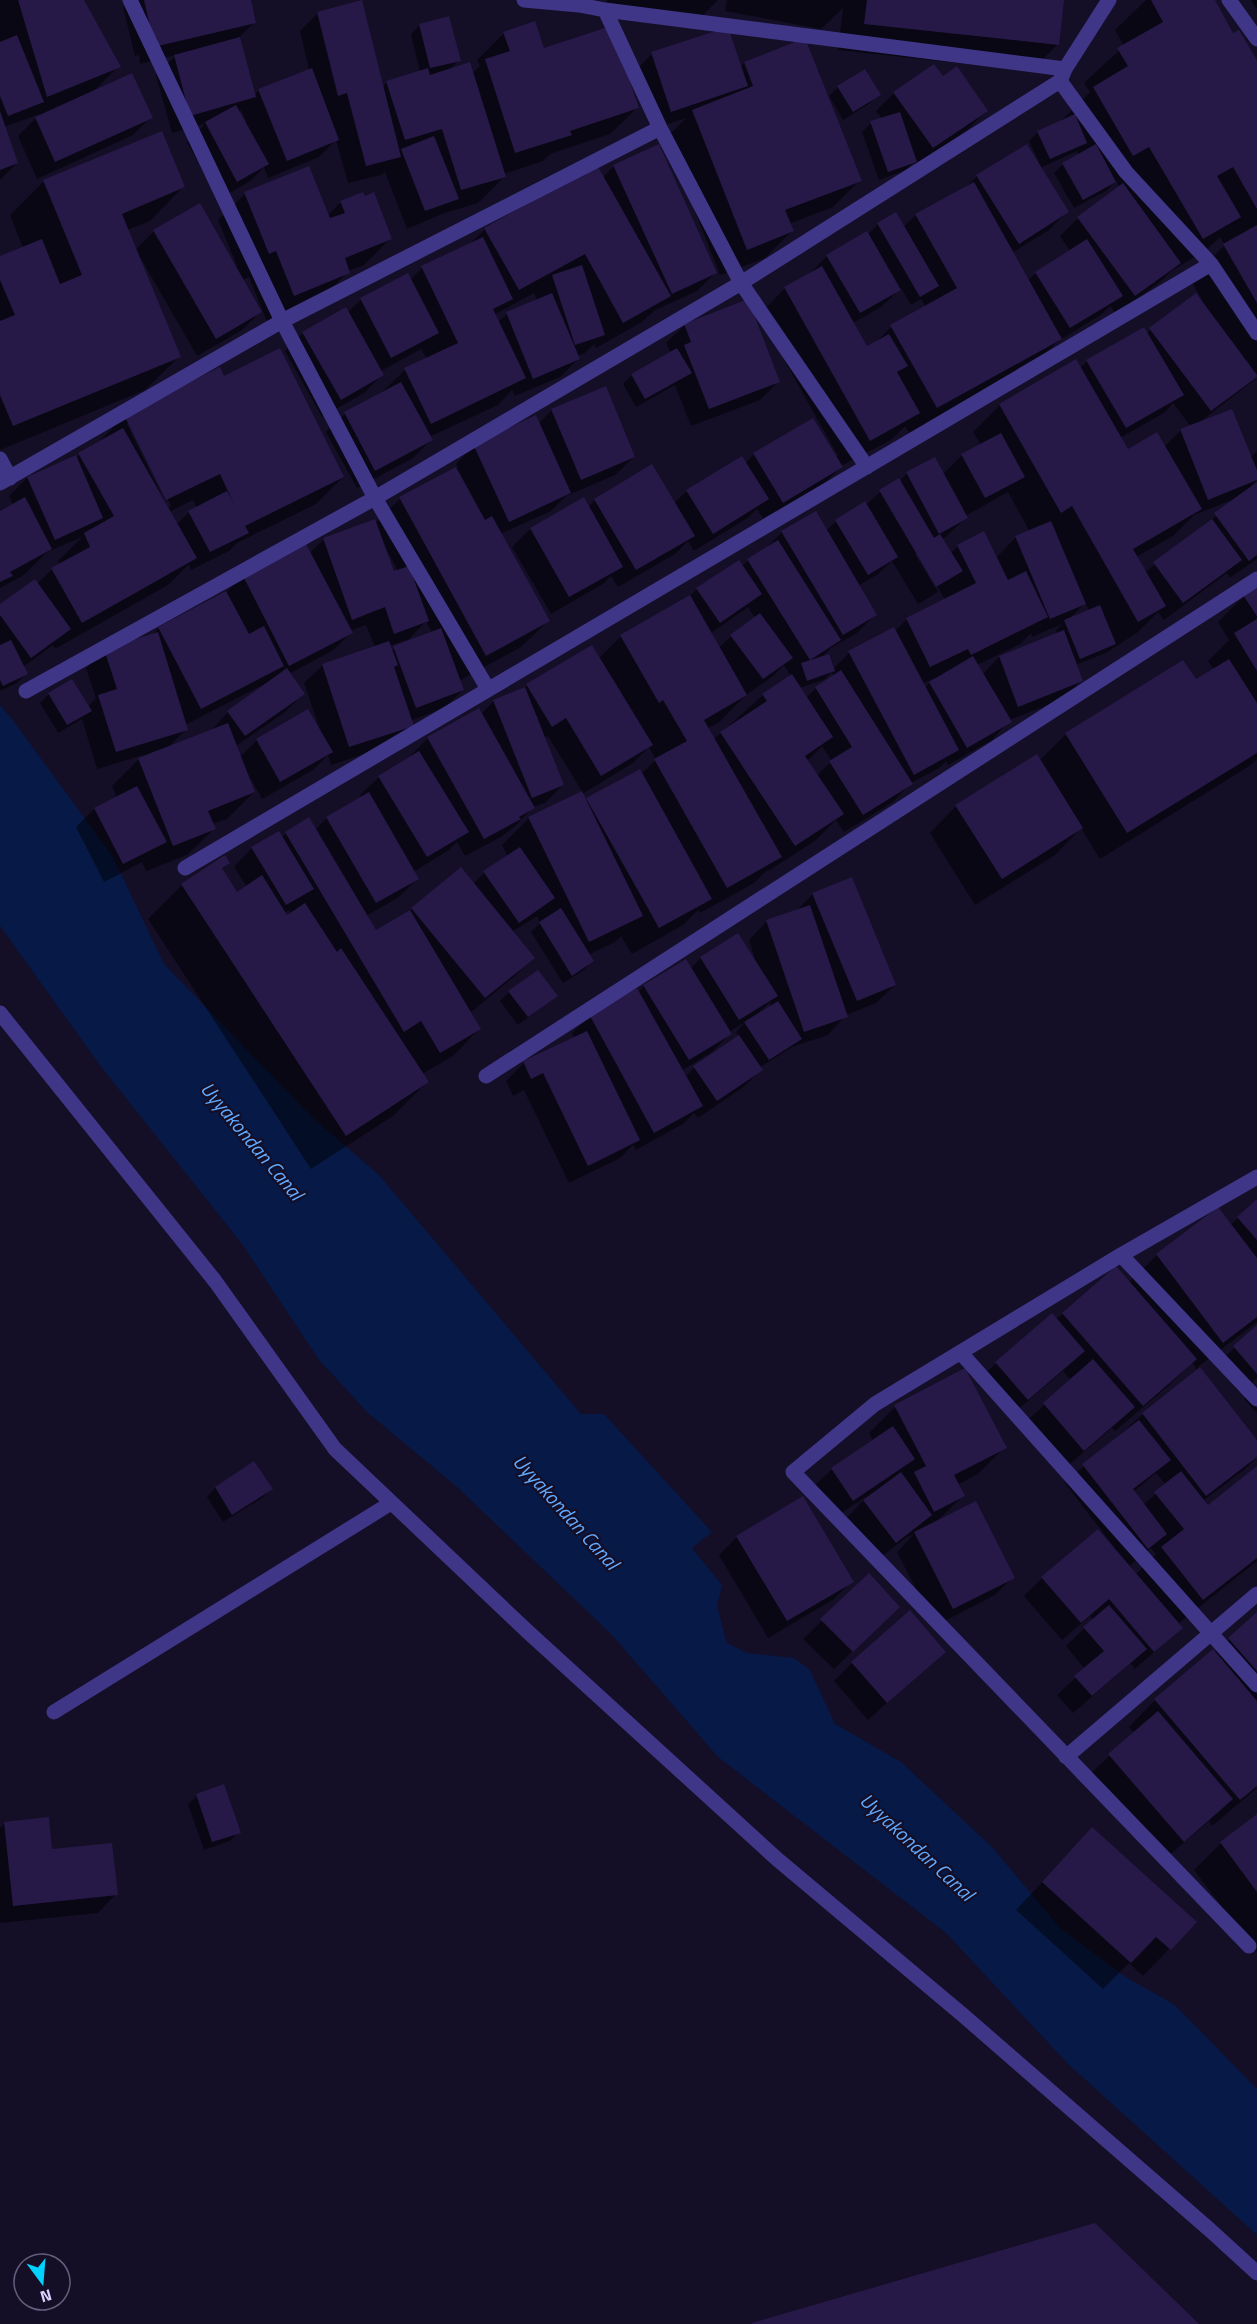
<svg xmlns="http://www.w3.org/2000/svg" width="1257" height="2324" viewBox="0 0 1257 2324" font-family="'Titillium Web',sans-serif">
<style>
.water{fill:#071946}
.shadow{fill:#0007;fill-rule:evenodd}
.building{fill:#261948}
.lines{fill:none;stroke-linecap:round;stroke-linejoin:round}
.street{stroke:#3f3688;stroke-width:15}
.labels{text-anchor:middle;stroke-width:4.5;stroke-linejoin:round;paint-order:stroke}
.water-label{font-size:20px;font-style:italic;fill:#61aaff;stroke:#140e26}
</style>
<rect width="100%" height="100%" fill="#140e26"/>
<path class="water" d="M0 705 12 719 113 857 164 964 314 1119 379 1175 581 1414H604L712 1532 692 1548 722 1585 717 1606 727 1643 747 1653 794 1658 810 1670 835 1724 901 1762 992 1847 1060 1928 1124 1976 1175 2005 1257 2089V2235L1068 2064 946 1933 718 1757 612 1635 457 1487 368 1413 319 1360 242 1244 102 1068 0 926Z"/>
<path class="shadow" d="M0 0H82L119 66 94 91 151 117 133 135 37 179 18 136 40 114 4 127 17 163 0 180Z
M130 0H249L255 22 238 38 254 95 259 90 309 70 300 31 318 13 382 88 387 82 420 72 411 34 420 25 459 60 448 71 472 73 480 66 477 60 504 33 543 50 637 108 610 134 550 154 543 161 504 174 505 176 478 203 442 214 407 229 385 172 381 175 348 183 336 140 319 157 268 178 264 167 249 182 219 199 187 142 205 124 172 133 156 75 176 55 140 64 139 55 135 56 123 7ZM241 110 246 121 244 122 239 113Z
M607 0H718L699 19H607Z
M727 0H1063L1058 44 1031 71 838 50 843 8 821 29 725 11Z
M1146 0H1213L1233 35 1257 63V378L1201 421 1250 458 1257 451V480L1251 486 1257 484V559L1230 578 1227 573 1164 620 1158 612 1138 632 1106 653 1075 665 1081 681 1063 699 1010 720 992 740 948 765 946 761 939 768 911 783 893 802 844 832 836 820 815 841 768 871 767 870 754 883 700 913 698 910 683 925 632 954 621 936 615 942 588 955 592 961 584 970 563 983 531 932 540 923 537 916 512 932 533 958 515 976 470 1013 479 1029 453 1056 422 1074 427 1082 393 1116 311 1169 148 919 182 885 225 857 228 863 221 869 237 894 247 887 234 867 252 848 281 838 286 833 315 830 327 818 362 798 360 795 379 777 411 758 410 756 428 738 481 714 494 701 524 689 527 685 598 659 621 636 688 598 697 589 741 566 764 550 782 532 826 531 836 521 865 504 866 505 880 492 898 480 899 482 907 473 943 474 962 455 981 445 973 432 1000 405 1080 368 1087 361 1146 333 1202 300 1190 279 1225 245 1220 237 1205 251 1171 271 1161 281 1116 314 1110 306 1102 314 1057 342 1033 366 910 434 905 426 891 440 843 465 823 485 764 520 757 509 749 517 694 551 688 541 675 554 618 587 611 576 603 584 551 614 512 547 530 529 583 499 588 507 595 500 652 466 674 503 687 491 741 458 745 464 754 454 838 456 759 315 785 288 808 275 827 256 868 235 878 224 903 227 916 215 964 189 977 176 1039 162 1029 141 1038 132 1060 122 1090 92 1084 83 1124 46 1115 30ZM1077 151 1079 155 1063 164 1054 173 1074 208 1106 191 1116 181 1120 188 1078 218 1060 236 1070 251 1036 273 1027 281 1012 253 1049 230 1067 212 1040 168ZM901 288 911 305 921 299 926 307 891 327 874 344 867 348 853 323 881 307ZM1173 403 1191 427 1180 431 1164 447 1127 451 1120 438 1164 413ZM1008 492 1030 532 1016 537 996 558 958 546 950 554 942 540 966 518 965 516ZM1234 499 1197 533 1145 572 1136 557 1173 536 1194 515ZM915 554H918L945 600 907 619 894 632 849 653 833 669 821 658 831 648 857 633 875 615 858 586 878 574 892 561 918 604 938 592ZM1085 603 1090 611 1068 620ZM748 607 755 618 731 636 719 648 710 634ZM1062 624 1056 630 1057 634 999 657 983 674 977 665 1020 644 1031 633 1032 637ZM784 665 791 676 763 695 713 740 707 729 719 722 745 696 773 676ZM832 672 834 677 816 688 806 698 799 688 824 680ZM935 678 924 688 922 684ZM548 736 583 793 529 818 502 845 508 857 484 873 473 884 412 909 375 932 366 916 399 897 417 879 413 872 449 850 457 842 465 856 501 837 515 826 533 807 545 803 563 785 544 738ZM822 746 832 761 816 776 807 761ZM649 747 656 760 641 774 640 771 585 801 582 794 633 763ZM289 910 291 914 286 917 284 913Z
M1251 0H1257V10Z
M804 40 860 180 833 207 789 224 792 231 765 258 720 275 666 138 686 118 653 129 634 72 652 54 741 67 744 63Z
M864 71 879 94 870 103 843 120 829 96 838 87Z
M942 78 986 111 968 129 915 165 913 163 906 170 879 180 862 132 871 123 882 119 876 111 894 93Z
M614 166 715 273 697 291 655 310 642 322 596 348 594 344 585 353 577 356 578 359 560 377 515 396 512 390 498 405 429 437 431 440 413 458 357 488 326 432 345 414 380 394 405 370 427 359 421 349 381 371 383 374 364 393 322 417 285 351 303 333 347 313 361 300 407 275 410 280 422 268 468 246 485 229 597 167 603 177ZM534 293 537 301 507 314 497 323 494 316 496 314Z
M44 181 183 187 150 221 127 230 135 250 154 231 235 267 237 266 218 220 245 194 328 215 341 202 390 239 364 265 348 271 322 300 267 322 249 277 242 280 261 311 242 330 197 356 140 257 139 258 179 357 145 390 0 450V257L23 248 10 215Z
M685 325 778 382 760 400 691 426 675 385 636 407 623 384 632 375 671 353 666 343Z
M223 378 343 477 316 504 237 543 229 551 191 570 189 564 168 585 55 649 53 645 23 667 26 674 17 683 0 691V605L37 584 52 569 60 565 58 561 82 537 47 552 24 575 0 588V512L13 505 9 496 27 478 75 458 98 443 124 416ZM127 424H130L171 506 168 508ZM193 500 197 508 189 512 176 525 169 512Z
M552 410 634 457 615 475 566 496 551 511 500 534 548 621 521 647 459 681 463 690 444 708 410 721 412 726 394 744 331 765 328 755 313 770 262 799 251 779 249 780 254 792 227 819 212 824 214 829 187 855 146 871 142 862 104 882 76 827 94 809 117 798 112 786 143 755 97 769 82 719 58 733 40 703 49 694 72 681 88 707 96 698 86 668 105 650 152 635 159 628 224 594 243 576 310 553 324 539 375 523 400 499 458 467 456 464 474 445 538 424ZM385 547 398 571 393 573ZM426 621 432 633 391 650 389 646 409 639ZM366 625 375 647 323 665 304 683 320 730 257 740 240 757 236 746 285 712 303 694 289 674 332 651 351 633 350 631ZM263 685 264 686 228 712 211 731 168 748 186 729 185 725Z
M1257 588V759L1251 765 1100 859 1081 828 1055 855 975 905 930 833 956 806 1039 761 1066 734 1195 681 1214 670 1208 661 1229 640 1218 622 1244 596Z
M813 894 895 985 876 1003 846 1015 828 1035 792 1047 759 1068 761 1070 742 1088 698 1118 694 1113 683 1124 636 1150 633 1145 620 1158 569 1183 524 1090 513 1096 506 1081 524 1063 575 1038 572 1033 590 1015 638 992 644 986 686 961 690 969 701 958 756 962 749 940 767 921 795 912ZM770 1002 771 1007 757 1014ZM745 1022 736 1032 739 1037 694 1068 685 1077 681 1071 712 1052 730 1034 729 1032Z
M509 992 556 996 518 1025 500 1001Z
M1257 1201V1322L1198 1367 1257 1443V1457L1245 1469 1203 1501 1208 1507 1257 1468V1561L1178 1624 1181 1628 1135 1669 1131 1663 1073 1713 1057 1695 1085 1669 1066 1646 1093 1620 1090 1616 1062 1640 1024 1596 1042 1578 1114 1547 1065 1483 1143 1414 1198 1371 1192 1362 1168 1386 1115 1431 1112 1428 1065 1468 1026 1422 1071 1380 1063 1371 1009 1417 978 1381 996 1363 1063 1314 1128 1283 1157 1255 1230 1225ZM1156 1473 1166 1485 1143 1505 1133 1492ZM1151 1548 1156 1554 1135 1575 1128 1567Z
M1257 1327V1378L1240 1393 1216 1365Z
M1257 1386V1413L1244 1399Z
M895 1407 1005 1447 978 1474 957 1485 963 1496 937 1521 1013 1577 995 1595 935 1626 897 1552 913 1535 907 1537 877 1560 846 1519 867 1496 834 1518 813 1487 832 1469 873 1441 869 1433Z
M254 1463 271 1489 262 1498 223 1522 207 1497 215 1488Z
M737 1537 852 1581 834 1599 768 1638 719 1555Z
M869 1575 880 1625 834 1669 803 1639Z
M1257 1614V1788L1212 1826 1209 1821 1165 1859 1091 1773 1134 1733 1129 1727 1155 1700 1214 1653Z
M944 1651 868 1720 834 1681 852 1663Z
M197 1796 239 1832 230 1841 204 1850 188 1804Z
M1257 1816V1953L1194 1870 1221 1843Z
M5 1823 51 1851 116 1894 98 1913 0 1923V1828Z
M1092 1829 1195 1922 1143 1976 1129 1963 1103 1989 1016 1910Z"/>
<path class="building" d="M18 0H84L121 67 47 97Z
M144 0H251L256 23 158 46 157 38 153 39Z
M362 0 401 157 366 166 347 93 338 96 317 12Z
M867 0H1064L1059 45 864 24Z
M1151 0H1215L1233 33 1239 30 1257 60V209L1233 167 1217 176 1241 217 1203 239 1149 147 1133 156 1093 87 1128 66 1117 48 1163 22Z
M449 16 461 61 430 68 419 24Z
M535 21 544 48 611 26 639 108 570 131 572 135 515 153 485 59 510 51 503 32Z
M728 27 748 86 671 112 651 52Z
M17 35 44 102 8 116 0 96V42Z
M240 37 256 97 190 116 174 55Z
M805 38 862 181 785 210 794 231 747 250 692 110 753 86 744 62Z
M470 62 506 177 461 190 442 129 405 140 386 81 428 68 430 75Z
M934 64 943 76 957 66 988 111 933 148 893 92Z
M312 68 339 140 287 161 258 89Z
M865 69 881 95 853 112 837 86Z
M132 73 153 118 55 162 35 117Z
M236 105 269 164 237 182 205 122Z
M0 111 18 163 0 170Z
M900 112 917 162 888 172 870 121Z
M1075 114 1087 143 1050 159 1037 131Z
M162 131 185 187 122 214 181 357 13 426 0 395V321L15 315 0 280V256L42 239 60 284 82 275 43 180Z
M434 136 459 199 425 211 401 149Z
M659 144 717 273 672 294 613 165Z
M1027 144 1069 212 1019 244 976 175Z
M1096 144 1116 182 1083 200 1062 163Z
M597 165 671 296 623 323 585 254 519 290 484 228Z
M309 166 330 218 345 213 340 201 363 192 365 196 374 192 392 239 345 258 350 273 294 296 276 251 269 254 244 192Z
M974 182 1062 339 937 408 890 325 957 288 915 214Z
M1123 183 1181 263 1135 296 1077 217Z
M200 203 262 312 216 339 153 230Z
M896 212 939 286 920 297 877 223Z
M1257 225V303L1223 244Z
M867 231 901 290 860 313 826 255Z
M483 237 513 299 493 309 526 378 431 424 404 368 458 343 421 266Z
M1087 239 1123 296 1070 328 1035 272Z
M582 265 605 335 575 345 552 275Z
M822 266 867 346 889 334 908 366 897 372 920 413 870 441 784 287Z
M408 273 439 333 391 358 360 298Z
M552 293 580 359 533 379 506 312Z
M1196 293 1257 375V377L1211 411 1149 328Z
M748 299 780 382 709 409 684 345 691 342 684 324Z
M346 307 384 375 341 400 302 332Z
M1144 327 1184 395 1126 428 1086 360Z
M280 348 344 477 245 526 249 533 210 552 188 511 227 491 234 504 220 474 166 500 124 415 220 367 224 376Z
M677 348 692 373 645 399 631 374Z
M1076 359 1128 449 1157 432 1202 509 1133 549 1166 606 1138 622 1072 506 1061 513 999 404Z
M401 382 433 440 375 471 344 412Z
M606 386 635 457 581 480 551 409Z
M1232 409 1257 470V480L1208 500 1180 429Z
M536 415 571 493 509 522 473 444Z
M813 418 843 467 783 503 753 453Z
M123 428 197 558 82 623 51 568 90 547 84 533 114 516 78 453Z
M1001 433 1025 477 985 498 961 454Z
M76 455 103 518 55 540 27 477Z
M742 456 769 499 713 534 686 490Z
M935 457 968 518 939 534 906 472Z
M652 464 695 536 636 570 594 499Z
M456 467 485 520 492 516 550 621 486 656 399 497Z
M899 478 934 538 940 534 963 571 936 587 879 490Z
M1257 482V555L1249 561 1214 513Z
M25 497 52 549 10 572 13 576 0 582V511Z
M584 497 623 567 569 597 530 528Z
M865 501 898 557 868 575 835 520Z
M816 511 877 615 843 635 781 531Z
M375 519 394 571 409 566 429 621 394 634 385 607 352 620 323 538Z
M1212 519 1242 560 1183 603 1153 562Z
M1051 521 1086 604 1050 619 1015 536Z
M984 531 1008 580 1026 571 1048 617 971 655 968 649 930 667 906 618 976 583 957 545Z
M778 540 841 640 810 660 747 559Z
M305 542 353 633 289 666 242 574Z
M739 560 762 594 720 623 696 588Z
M35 579 71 629 31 658 0 615V604Z
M1257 586V616L1243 595Z
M226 591 249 634 264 626 284 666 201 709 158 627Z
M690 595 747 695 704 720 782 857 727 888 654 759 687 741 663 700 659 703 620 635Z
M1100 605 1116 644 1080 659 1064 620Z
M760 613 793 658 763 679 730 635Z
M1257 619V671L1234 633Z
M894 627 959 750 914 775 848 651Z
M441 628 464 690 416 708 393 646Z
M1064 630 1083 681 1018 707 999 656Z
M158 632 188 730 116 752 98 695 117 689 104 649Z
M11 640 28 674 3 686 0 680V645Z
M389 641 398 665 394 667 414 726 349 747 322 664Z
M592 645 653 745 601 776 566 718 552 727 526 684Z
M829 654 835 671 807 681 801 663Z
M973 656 1012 722 967 748 929 682Z
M1229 659 1257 703V753L1127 833 1065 733 1183 660 1196 679Z
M287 668 305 694 245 736 227 711Z
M841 670 913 784 863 815 829 761 852 747 815 687Z
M792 674 833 737 805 756 844 814 795 846 720 732 767 701 762 694Z
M72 679 92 711 67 725 48 693Z
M525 687 564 785 532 798 493 700Z
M479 708 535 808 519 817 521 819 484 839 427 737Z
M308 709 333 752 280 782 256 739Z
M228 723 255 792 208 811 216 829 173 846 138 758Z
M419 751 469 832 427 857 378 776Z
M1037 754 1083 828 1002 879 955 805Z
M640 769 712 899 659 928 586 798Z
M137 786 167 842 123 864 94 808Z
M582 791 643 916 589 942 528 817Z
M369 792 419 879 376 903 326 817Z
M309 817 376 930 410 910 481 1029 440 1053 421 1021 404 1032 285 832Z
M279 831 314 889 286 905 251 847Z
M520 847 555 898 519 923 483 871Z
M225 855 230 863 222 868 237 892 262 875 287 915 305 903 337 952 341 948 429 1082 346 1136 181 884Z
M461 867 535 958 485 998 411 908Z
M852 877 896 985 857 1001 812 893Z
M810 905 848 1017 804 1032 766 920Z
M561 908 594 961 572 976 539 922Z
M738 933 778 996 739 1020 700 957Z
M686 959 732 1034 689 1060 643 985Z
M538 970 558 996 528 1017 508 991Z
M637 988 703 1106 654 1133 589 1014Z
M778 1001 802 1039 769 1060 744 1022Z
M587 1031 640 1140 588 1166 543 1073 531 1079 523 1061Z
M739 1035 763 1070 717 1101 693 1066Z
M1257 1199V1240L1237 1217Z
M1218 1207 1257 1258V1317L1223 1343 1156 1254Z
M1116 1266 1197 1359 1143 1406 1062 1313Z
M1052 1313 1085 1351 1028 1400 995 1362Z
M1257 1325V1374L1233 1346Z
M1093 1359 1135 1407 1084 1451 1043 1403Z
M1200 1367 1257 1440V1457L1206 1496 1142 1413Z
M965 1368 1007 1448 954 1475 965 1496 934 1512 914 1472 926 1466 894 1405Z
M1139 1420 1171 1460 1133 1489 1167 1534 1148 1549 1082 1464Z
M893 1426 915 1459 853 1501 831 1468Z
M254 1461 273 1489 232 1515 215 1487Z
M1257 1466V1558L1203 1600 1161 1547 1184 1529 1154 1492 1181 1471 1208 1505Z
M901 1472 932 1515 896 1543 863 1500Z
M803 1496 854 1582 787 1621 736 1536Z
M976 1501 1015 1578 953 1609 914 1532Z
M1098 1529 1183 1628 1154 1652 1109 1599 1081 1623 1041 1577Z
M869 1573 900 1607 853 1652 820 1619Z
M1109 1605 1147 1649 1092 1696 1074 1676 1104 1651 1083 1627Z
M910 1610 946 1652 887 1703 851 1662Z
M1257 1612V1671L1228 1638Z
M1213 1649 1257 1701V1786L1240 1800 1154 1699Z
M1158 1711 1233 1799 1184 1842 1108 1754Z
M224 1784 241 1833 212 1842 196 1794Z
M1257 1814V1892L1220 1842Z
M49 1817 52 1849 112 1843 118 1895 13 1906 4 1822Z
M1092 1827 1197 1922 1171 1950 1156 1937 1131 1963 1042 1882Z
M1095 2223 1199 2324H752V2323Z"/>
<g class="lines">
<path class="street" d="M130 0 282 321 375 498 741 283 1060 81 1065 69
M524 0 579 5 605 10 1065 69 1109 0
M1229 0 1257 39
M605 10 660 128 741 283 867 467
M1060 81 1126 172 1211 264
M0 459 10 478
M0 483 282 321 660 128
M26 691 375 498 488 689
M185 868 1211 264 1257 333
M0 1013 215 1281 335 1449 527 1631 777 1859 964 2016 1210 2230 1257 2273
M486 1076 1257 579
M1121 1255 1257 1399
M961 1353 1257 1685
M54 1712 391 1503
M1066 1757 1257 1594
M1249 1946 793 1472 875 1404 1121 1255 1257 1177"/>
</g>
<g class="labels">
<g class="water-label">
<text transform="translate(252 1141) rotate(50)" y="7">Uyyakondan Canal</text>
<text transform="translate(566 1512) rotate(48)" y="7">Uyyakondan Canal</text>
<text transform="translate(917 1847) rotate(43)" y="7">Uyyakondan Canal</text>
</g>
</g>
<g transform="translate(42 2282) rotate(164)"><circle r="28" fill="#140e26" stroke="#645d7d" stroke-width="1.5"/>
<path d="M0-4.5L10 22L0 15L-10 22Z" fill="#00d1fe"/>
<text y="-9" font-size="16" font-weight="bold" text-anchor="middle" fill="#dbd3ff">N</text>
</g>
</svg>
